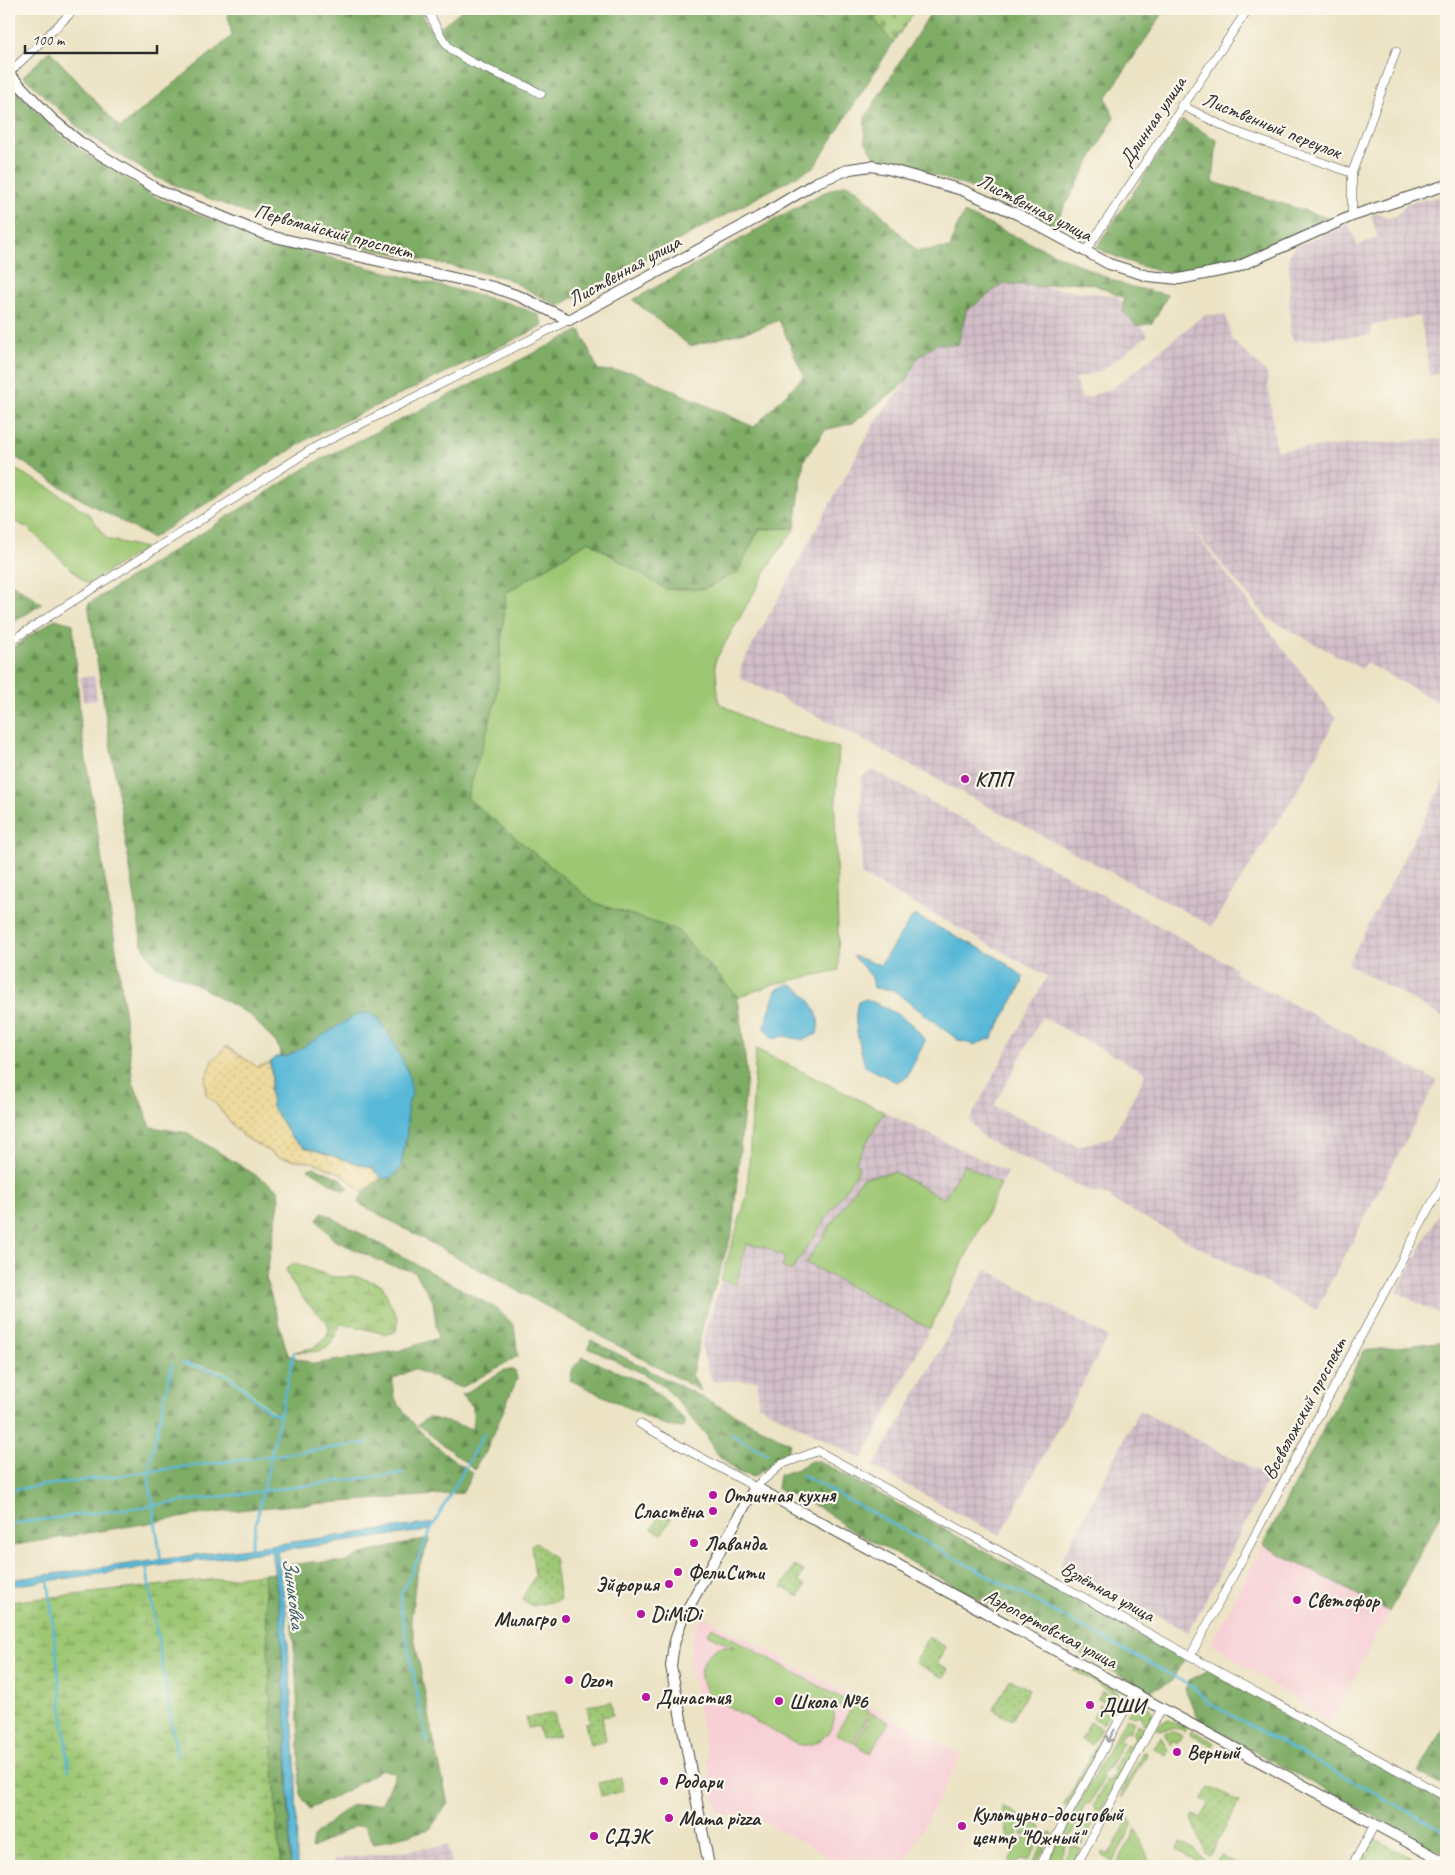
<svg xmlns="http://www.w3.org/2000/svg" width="1455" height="1875" viewBox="0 0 1455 1875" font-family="Caveat,sans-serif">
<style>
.built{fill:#f7cfd5}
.industrial{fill:url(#industrial-grid);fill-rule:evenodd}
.green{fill:#9ec773;stroke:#64794f}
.forest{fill:url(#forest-firs);stroke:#546c48}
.wetland{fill:url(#wetland-marsh);stroke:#64794f}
.sand{fill:url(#sand-dots);stroke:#8c8264}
.cemetery{fill:url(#cemetery-stones);stroke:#64794f}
.park{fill:url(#park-dots);stroke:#64794f}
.water{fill:#59b8d7;stroke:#427281}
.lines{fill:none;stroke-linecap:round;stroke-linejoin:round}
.stream{stroke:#59b8d7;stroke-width:2.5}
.street-casing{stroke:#484742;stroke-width:9}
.secondary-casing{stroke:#484742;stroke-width:12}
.street{stroke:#fff;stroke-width:8}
.secondary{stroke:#fff;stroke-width:10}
.oneway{stroke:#a0a0a0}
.poi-dot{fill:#b5179e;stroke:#fbf7ec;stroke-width:2}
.labels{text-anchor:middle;stroke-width:4.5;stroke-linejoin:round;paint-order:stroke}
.street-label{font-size:20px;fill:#2b2b2b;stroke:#fbf7ec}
.poi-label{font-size:20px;font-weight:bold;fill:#2b2b2b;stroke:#fbf7ec;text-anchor:start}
.water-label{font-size:21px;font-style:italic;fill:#3b5c67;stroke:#fbf7ec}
</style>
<defs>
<pattern id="industrial-grid" width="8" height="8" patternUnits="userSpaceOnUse" patternTransform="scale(1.25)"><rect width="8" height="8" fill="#d2bdc8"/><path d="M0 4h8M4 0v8" fill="none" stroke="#b4a3ac"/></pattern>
<pattern id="forest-firs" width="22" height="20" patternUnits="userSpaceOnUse" patternTransform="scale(1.25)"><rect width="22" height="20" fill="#7eac65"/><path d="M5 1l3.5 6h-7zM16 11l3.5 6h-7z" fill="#678c53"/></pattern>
<pattern id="wetland-marsh" width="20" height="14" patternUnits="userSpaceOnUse" patternTransform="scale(1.25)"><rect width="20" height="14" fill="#9ec773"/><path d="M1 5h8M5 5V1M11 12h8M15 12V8" fill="none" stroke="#81a25f"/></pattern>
<pattern id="sand-dots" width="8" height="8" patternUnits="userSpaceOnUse" patternTransform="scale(1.25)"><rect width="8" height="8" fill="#eeda9e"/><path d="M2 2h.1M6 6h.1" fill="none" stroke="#cb8" stroke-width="1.8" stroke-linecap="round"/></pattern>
<pattern id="cemetery-stones" width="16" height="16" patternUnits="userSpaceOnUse" patternTransform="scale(1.25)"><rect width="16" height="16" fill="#9ec773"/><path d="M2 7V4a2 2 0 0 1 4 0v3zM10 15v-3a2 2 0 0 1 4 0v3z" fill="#81a25f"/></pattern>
<pattern id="park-dots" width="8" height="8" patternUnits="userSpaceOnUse" patternTransform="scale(1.25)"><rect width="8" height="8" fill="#9ec773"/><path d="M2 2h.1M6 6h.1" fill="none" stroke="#81a25f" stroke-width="1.8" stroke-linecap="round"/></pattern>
</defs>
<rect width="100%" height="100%" fill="#fbf7ec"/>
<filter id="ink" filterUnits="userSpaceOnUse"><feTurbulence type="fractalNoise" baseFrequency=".02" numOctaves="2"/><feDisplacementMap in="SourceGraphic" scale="10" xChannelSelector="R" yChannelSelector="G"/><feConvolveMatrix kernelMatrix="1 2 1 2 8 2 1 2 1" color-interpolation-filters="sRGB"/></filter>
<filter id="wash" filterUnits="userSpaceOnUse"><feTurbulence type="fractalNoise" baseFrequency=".0096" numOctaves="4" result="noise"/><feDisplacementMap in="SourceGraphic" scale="20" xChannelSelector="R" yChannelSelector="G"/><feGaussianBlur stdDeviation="1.12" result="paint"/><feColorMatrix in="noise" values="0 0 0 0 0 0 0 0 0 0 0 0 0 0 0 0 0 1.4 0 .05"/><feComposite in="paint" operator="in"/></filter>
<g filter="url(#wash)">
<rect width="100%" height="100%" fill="#ece3c4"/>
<path class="built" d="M1263 1545 1389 1612 1330 1723 1211 1643Z
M702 1615 962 1755 903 1866H845L748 1813 725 1816 717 1812 689 1659 693 1635Z"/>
<path class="industrial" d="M1446 195V372L1430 375 1420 316 1372 325 1371 335 1294 341 1290 335 1289 255 1294 247 1346 225 1350 226 1357 246 1378 237 1371 216 1378 213 1387 218 1396 216 1407 203Z
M1004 283 1117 296 1148 335 1101 371 1074 379 1082 399 1112 389 1204 315H1225L1233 341 1267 373 1276 450 1441 439 1446 463V706L1366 663 1362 669 1267 618 1186 521 1336 718 1300 787 1212 926 839 727 740 678 741 666 875 422 907 381 916 360 937 343 958 345 966 311Z
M94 676 97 700 83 702 80 677Z
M873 770 1236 968 1234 973 1437 1081 1316 1310 1110 1199 1111 1196 1090 1192 985 1139 969 1121 1047 976 861 875V777ZM1042 1017 1146 1073 1113 1137 1078 1146 994 1106Z
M1446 778V1019L1348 964Z
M756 1049 1007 1172 947 1296 862 1459 758 1405V1380L712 1381 701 1346 747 1195Z
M1446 1200V1318L1397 1292Z
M986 1269 1108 1337 1000 1536 874 1467Z
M1139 1410 1269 1477 1189 1632 1059 1565Z
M448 1845 452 1866H335L334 1860Z"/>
<path class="green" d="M9 466 50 488 90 515 107 539 145 548 87 584 28 528 9 519Z
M795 528 773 559 715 661 719 703 762 727 839 748 835 814 839 970 775 984 738 997 677 930 595 903 466 798 496 700 506 593 589 541 622 563 737 573 759 529Z
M756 1049 884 1112 856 1161 859 1169 791 1271 782 1267 785 1258 768 1248 746 1244 736 1284 721 1280 747 1195Z
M964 1164 1001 1185 930 1329 806 1263 862 1178 894 1172 944 1199Z
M712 1627 847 1701 843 1708 824 1698C826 1700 830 1704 832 1707 840 1722 826 1740 812 1744 807 1746 801 1745 796 1744L711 1697C700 1683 695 1669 709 1654 712 1651 718 1647 723 1646 726 1646 731 1648 735 1648L708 1634Z
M1079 1669C1094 1677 1130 1688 1120 1710L1117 1708 1119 1703 1117 1695 1073 1670Z
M1102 1691 1114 1698 1113 1706 1098 1698Z
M854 1703 870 1712 853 1743 836 1734Z
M1140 1703 1148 1706 1152 1712 1148 1725 1143 1723 1141 1715 1133 1717 1127 1714 1133 1706Z
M1100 1704 1111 1710 1103 1724 1093 1718Z
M1115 1711 1118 1713 1069 1804 1063 1807Z
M872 1713 889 1722 871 1753 855 1744Z
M1126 1718 1134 1722 1129 1732 1125 1731 1120 1740 1123 1742 1109 1768 1107 1767 1101 1776 1104 1778 1089 1805 1086 1803 1081 1813 1083 1815 1072 1835 1067 1837 1062 1834Z
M1169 1720 1187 1728 1185 1731C1173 1725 1165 1732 1156 1729L1161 1723Z
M1090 1722 1101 1728 1092 1745 1081 1739Z
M1138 1724 1146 1729 1082 1845 1077 1842 1076 1837 1087 1817 1090 1819 1096 1809 1093 1807 1107 1780 1110 1781 1115 1772 1113 1770 1127 1744 1130 1746 1135 1736 1132 1734Z
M1192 1730 1215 1743 1213 1746 1190 1734Z
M1174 1732 1183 1735 1178 1744 1173 1741 1171 1745 1164 1733Z
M1161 1736 1168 1750 1166 1755 1154 1748Z
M1143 1752 1147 1753 1122 1798V1791Z
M1002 1806 1019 1815 1018 1836 1008 1838Z
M1130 1817 1133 1824 1113 1862 1102 1856 1103 1852 1109 1855Z
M1024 1818 1043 1828 1022 1835Z
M1136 1829 1151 1866H1121L1117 1864Z
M1050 1832 1053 1834 1038 1860 1033 1862Z
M1044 1833 1029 1860H1021L1014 1864 1009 1861 1021 1839Z
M1060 1838 1065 1841 1067 1845 1056 1865 1045 1866Z
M1181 1843 1196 1851 1207 1862 1205 1866H1197L1199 1862 1177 1850Z
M1076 1846 1081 1849 1071 1866H1060L1071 1847Z
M1220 1855 1241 1866H1214Z"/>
<path class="forest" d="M227 9H418L433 33 463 9H867L893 43 815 166 558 306 506 278 365 247 264 220 157 178 83 132 23 76 50 51 120 128 232 36Z
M933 9H1166L1106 98 1114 118 1053 227 990 194 922 171 876 158 865 141V118Z
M9 82 52 128 89 156 157 198 264 241 508 303 539 315 543 326 311 437 152 538 77 497 9 453Z
M1182 120 1217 140 1213 182 1328 218C1284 237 1226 274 1177 273 1149 272 1121 259 1096 248Z
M846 184 859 191 917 251 950 248 956 229 964 213 1124 285 1168 295 1152 323 1137 326 1123 312 1124 298 1093 284 1069 282 1041 287 1004 283 966 311 958 345 937 343 916 360 907 381 853 423 825 430 804 460 795 528 759 529 737 573 703 589H665L589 541 506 593 496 700 467 798 595 903 677 930 738 997 747 1075 732 1233 704 1320 692 1374 701 1391 358 1203C364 1190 375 1178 390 1178L401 1166 407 1131V1108L411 1093 408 1072 378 1018 358 1014 306 1047 282 1058 277 1044 250 1015 201 987 155 965 142 944 88 604 314 463 580 330 598 370 633 372 754 427 804 376 779 320 760 328 690 346 633 300 820 194Z
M9 581 42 604 9 625Z
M55 619 73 624 81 728 118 961 133 1082 151 1127 188 1133 278 1189 279 1203 266 1278 288 1355 314 1364 401 1350 438 1338 433 1301 415 1272 389 1265 334 1240 317 1220 322 1212 497 1309 514 1325 518 1356 461 1388 414 1369 393 1379C393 1385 392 1393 395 1398 412 1428 445 1455 473 1473L462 1493 257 1508 197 1515 9 1546V650Z
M314 1167 342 1179 349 1189 342 1190 308 1169Z
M591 1340 790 1443 788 1452 753 1477 737 1472 714 1451 707 1436 666 1388 644 1374 588 1348Z
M1446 1341V1504L1389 1612 1263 1545 1364 1351Z
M583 1357 644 1383 664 1399 686 1422 683 1428 666 1426 570 1380 573 1368Z
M504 1370H515L517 1379 485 1454 478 1461 475 1470 418 1425 428 1417 473 1429V1407L462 1395Z
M811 1461H819L1184 1660 1171 1682 1149 1691 844 1526C825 1506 801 1501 777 1488L779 1475 797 1469Z
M430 1538 416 1575 411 1620 434 1741 448 1803 430 1829 374 1844 365 1826H355L311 1849 313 1837 349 1806 382 1803 396 1774 382 1769 346 1791 310 1809 300 1794C298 1718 297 1642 284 1566L313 1562H346L362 1554Z
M275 1573 280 1609 286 1710 290 1866H282L277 1834 264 1574Z
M1209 1670 1446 1803V1855L1200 1722 1185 1689 1190 1680Z
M1446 1723V1788L1418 1773Z"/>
<path class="wetland" d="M293 1263 333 1277H358L382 1285 398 1319 396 1331 388 1334 340 1324C329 1354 324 1352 294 1352L312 1348 326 1338 329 1328 327 1322C311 1307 292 1290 286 1269Z
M186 1361 227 1370 274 1410 275 1414 271 1415 223 1375 185 1367 183 1363Z
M264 1574 277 1834 282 1866H9V1602Z"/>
<path class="sand" d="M226 1046 257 1067 270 1063 272 1078 270 1090 283 1124 291 1137 304 1147 372 1168 381 1178 363 1192 340 1173 315 1163 278 1157 242 1135 229 1121 217 1105 206 1094 205 1080 212 1061Z"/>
<path class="cemetery" d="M867 9H916L893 43Z
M9 1105H12V1148H9Z"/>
<path class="park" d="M672 1516 662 1534 652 1529 658 1518Z
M536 1542 554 1558 560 1600 532 1606 522 1599 535 1576 531 1545Z
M794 1566 804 1571 798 1582 805 1586 799 1597 782 1587Z
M928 1637 946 1647 937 1663 948 1669 944 1678 915 1663Z
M1010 1679 1029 1689 1012 1720 993 1710Z
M611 1702 613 1715 602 1717 606 1741 590 1745 585 1723 590 1722 587 1706Z
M554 1713 559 1736 541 1739 538 1726 528 1728 526 1718Z
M621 1778 624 1791 601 1796 598 1783Z
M1210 1787 1239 1802 1210 1856 1205 1853 1192 1818 1194 1815 1201 1819 1209 1804 1202 1800Z
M1374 1838 1425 1866H1359Z"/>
<path class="water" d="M914 915 997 957 1023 976 1022 984 992 1038 974 1045 958 1040 893 990 874 988 872 977 853 956 880 965Z
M788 984C801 987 816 1005 818 1019 819 1023 818 1030 817 1034L803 1040 784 1036 773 1039 764 1028 776 990Z
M866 999C889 1009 912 1019 925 1041L907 1077 896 1082 865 1066C860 1046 852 1022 858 1002Z
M368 1013 378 1018 392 1040 408 1072 412 1093 407 1108V1131L401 1166 397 1173 390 1178H381L372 1168 304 1147 291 1137 272 1107 270 1090 272 1078 270 1063 275 1057 288 1056 358 1014Z
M434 1523 431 1530 277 1551 286 1611 296 1777 297 1866H291L288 1761 280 1609 271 1551 9 1586V1580Z"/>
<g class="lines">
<path class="stream" d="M183 1363 227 1374 270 1412 280 1415
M731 1434 767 1454
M802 1475 1193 1687 1209 1703 1446 1832
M9 1490 368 1443
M9 1524 403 1473
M250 1550 294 1352
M161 1561 148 1472 172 1364
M146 1565 177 1756
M48 1578 69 1770
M427 1743 400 1605 401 1595 433 1526 484 1433"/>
</g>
</g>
<g filter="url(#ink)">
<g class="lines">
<defs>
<path id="street" d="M427 9C433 20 439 36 448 46 467 66 515 78 541 94
M9 73 75 9
M1181 105 1231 130 1352 173
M1352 216V173L1396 51
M1085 252 1248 9
M9 642 315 447 569 320
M640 1424 755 1487 782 1464 818 1451 1446 1797
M1191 1655 1446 1177
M1040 1866 1134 1693
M1076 1866 1162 1708
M1352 1866 1375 1824"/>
<path id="secondary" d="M9 74 52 119 80 142 160 191 266 235 493 287 521 297 569 320 759 217 817 182 850 169 871 166 888 169 962 190 1019 215 1109 264 1148 276 1179 279 1235 268 1352 216 1446 185
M709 1866 671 1666 674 1644 682 1619 755 1487 1446 1863"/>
</defs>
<use href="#street" class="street-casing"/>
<use href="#secondary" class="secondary-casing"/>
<use href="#street" class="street"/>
<use href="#secondary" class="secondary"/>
</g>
<defs><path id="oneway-shaft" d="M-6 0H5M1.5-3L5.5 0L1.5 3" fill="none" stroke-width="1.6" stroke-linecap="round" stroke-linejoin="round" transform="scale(1.25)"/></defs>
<use class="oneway" href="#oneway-shaft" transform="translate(1111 1736) rotate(119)"/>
</g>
<g class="poi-dot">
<circle cx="965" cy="779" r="5"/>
<circle cx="713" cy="1495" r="5"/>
<circle cx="713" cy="1511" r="5"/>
<circle cx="694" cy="1543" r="5"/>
<circle cx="678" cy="1572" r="5"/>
<circle cx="669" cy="1584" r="5"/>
<circle cx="1297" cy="1600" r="5"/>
<circle cx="641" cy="1614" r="5"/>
<circle cx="566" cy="1619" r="5"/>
<circle cx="569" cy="1680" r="5"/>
<circle cx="646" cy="1697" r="5"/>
<circle cx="779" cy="1701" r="5"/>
<circle cx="1090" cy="1705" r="5"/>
<circle cx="1177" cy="1752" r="5"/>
<circle cx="664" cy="1781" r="5"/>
<circle cx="669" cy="1818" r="5"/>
<circle cx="962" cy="1826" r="5"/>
<circle cx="594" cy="1836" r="5"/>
</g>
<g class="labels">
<g class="street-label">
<text transform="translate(1152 121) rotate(-56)" y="7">Длинная улица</text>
<text transform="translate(1272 125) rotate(22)" y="7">Лиственный переулок</text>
<text transform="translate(1035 207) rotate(27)" y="7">Лиственная улица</text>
<text transform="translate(334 231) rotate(15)" y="7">Первомайский проспект</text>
<text transform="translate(624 270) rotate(-29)" y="7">Лиственная улица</text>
<text transform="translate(1304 1408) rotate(-62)" y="7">Всеволожский проспект</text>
<text transform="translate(1108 1591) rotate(29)" y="7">Взлётная улица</text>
<text transform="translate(1051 1628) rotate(28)" y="7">Аэропортовская улица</text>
</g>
<g class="poi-label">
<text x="975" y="786">КПП</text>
<text x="723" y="1502">Отличная кухня</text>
<text x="703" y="1518" text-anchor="end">Сластёна</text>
<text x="704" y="1550">Лаванда</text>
<text x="688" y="1579">ФелиСити</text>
<text x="659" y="1591" text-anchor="end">Эйфория</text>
<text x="1307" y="1607">Светофор</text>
<text x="651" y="1621">DiMiDi</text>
<text x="556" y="1626" text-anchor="end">Милагро</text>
<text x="579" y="1687">Ozon</text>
<text x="656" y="1704">Династия</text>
<text x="789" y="1708">Школа №6</text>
<text x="1100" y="1712">ДШИ</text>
<text x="1187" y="1759">Верный</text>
<text x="674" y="1788">Родари</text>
<text x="972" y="1821">Культурно-досуговый<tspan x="972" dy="23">центр "Южный"</tspan></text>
<text x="679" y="1825">Mama pizza</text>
<text x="604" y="1843">СДЭК</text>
</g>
<g class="water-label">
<text transform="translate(294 1593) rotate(83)" y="7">Зиньковка</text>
</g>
</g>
<rect width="1455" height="1875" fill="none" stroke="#fbf7ec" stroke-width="30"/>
<path d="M25 45v8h132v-8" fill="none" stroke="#2b2b2b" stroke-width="2.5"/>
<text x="32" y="45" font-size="15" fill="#2b2b2b" stroke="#fbf7ec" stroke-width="4" paint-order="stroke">100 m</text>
</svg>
